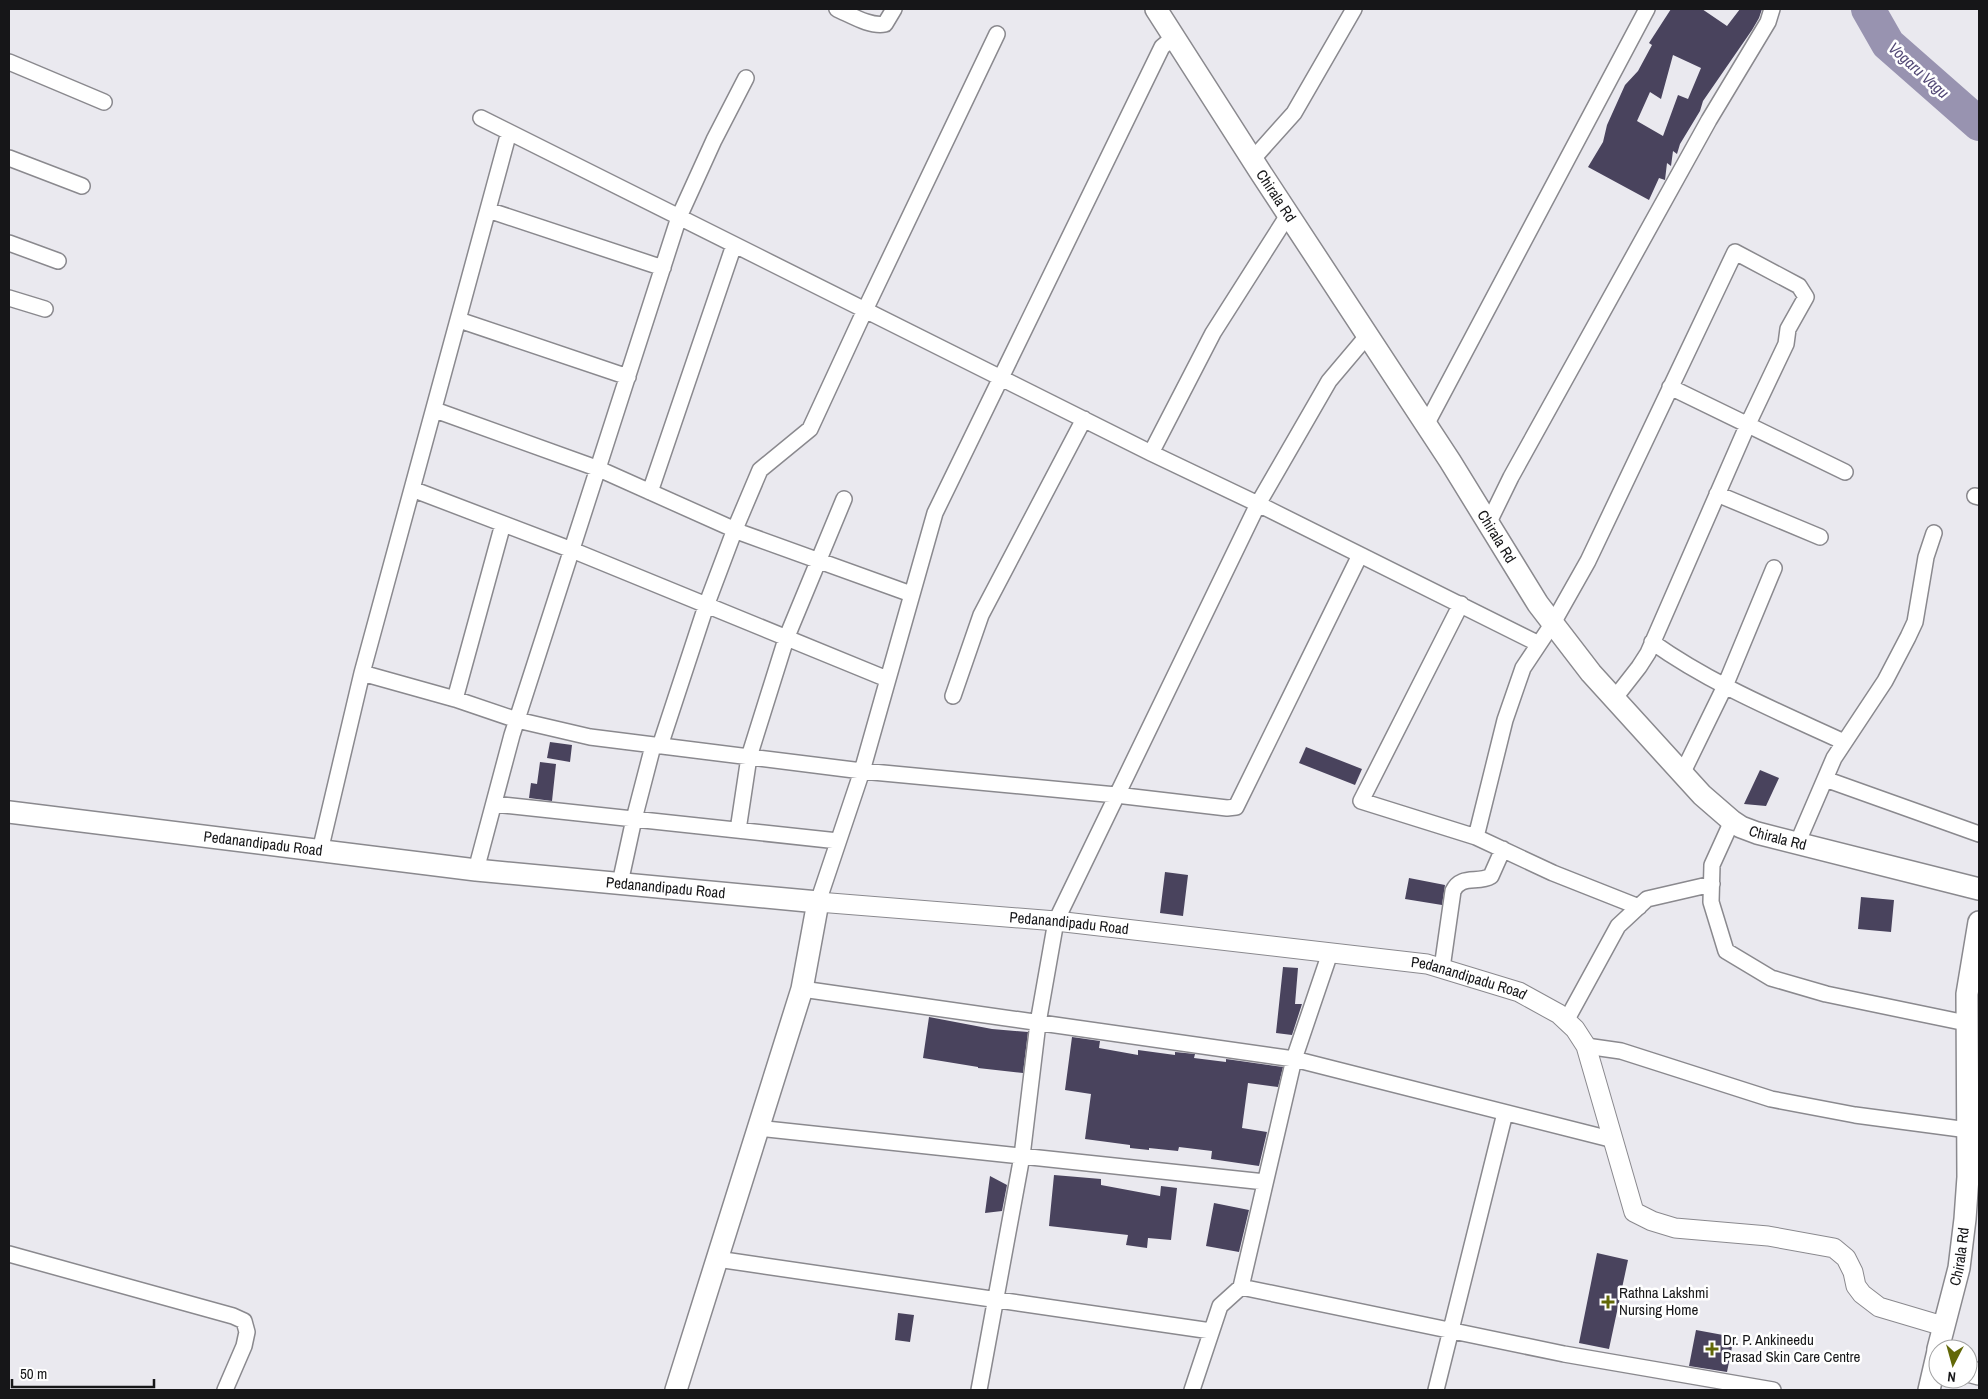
<svg xmlns="http://www.w3.org/2000/svg" width="1988" height="1399" viewBox="0 0 1988 1399" font-family="'Archivo Narrow',sans-serif">
<style>
.lines{fill:none;stroke-linecap:round;stroke-linejoin:round}
.river{stroke:#9893b0;stroke-width:34}
.building{fill:#49435d;fill-rule:evenodd}
.minor-casing{stroke:#8a898e;stroke-width:18}
.tertiary-casing{stroke:#8a898e;stroke-width:21}
.secondary-casing{stroke:#8a898e;stroke-width:24}
.minor{stroke:#fff;stroke-width:15}
.tertiary{stroke:#fff;stroke-width:19}
.secondary{stroke:#fff;stroke-width:21}
.poi-dot{fill:#626808;stroke:#fff;stroke-width:2}
.labels{text-anchor:middle;stroke-width:5;stroke-linejoin:round;paint-order:stroke}
.street-label{font-size:15px;fill:#161618;stroke:#fff}
.poi-label{font-size:15px;fill:#161618;stroke:#fff;text-anchor:start}
.water-label{font-size:16px;font-style:italic;fill:#534976;stroke:#fff}
</style>
<rect width="100%" height="100%" fill="#eae9ef"/>
<g class="lines">
<path class="river" d="M1868 9 1888 44 1979 124"/>
</g>
<path class="building" d="M1671 9H1702L1727 26 1740 9H1762L1759 18 1752 30 1703 101 1700 111 1680 144 1677 154 1673 151 1671 166 1667 163 1665 180 1659 178 1649 200 1588 167 1603 142 1607 125 1625 85 1638 71 1652 45 1649 43ZM1673 55 1701 68 1688 99 1678 95 1663 136 1637 121 1650 92 1661 99Z
M550 742 572 745 570 762 547 758Z
M1306 747 1362 769 1355 785 1299 763Z
M540 762 556 764 552 801 529 798 531 783 537 784Z
M1760 770 1779 778 1766 806 1744 804Z
M1165 872 1188 875 1183 916 1160 913Z
M1409 878 1445 885 1442 905 1405 899Z
M1861 897 1894 900 1891 932 1858 929Z
M1283 967 1298 968 1295 1004H1302L1292 1035 1276 1033Z
M929 1017 992 1029 1028 1032 1023 1073 978 1068V1067L923 1058Z
M1072 1037 1100 1041 1099 1048 1138 1055V1050L1175 1055V1052L1195 1054 1194 1058 1226 1062V1059L1283 1067 1278 1087 1248 1083 1242 1128 1267 1132 1259 1166 1211 1159 1212 1151 1179 1147 1178 1151 1149 1148V1150L1130 1148V1145L1085 1139 1091 1094 1065 1090Z
M1054 1175 1101 1179V1185L1160 1196 1161 1186 1177 1188 1171 1240 1148 1238 1147 1248 1126 1245 1128 1235 1049 1226Z
M990 1176 1007 1185 1002 1211 985 1213Z
M1214 1203 1249 1210 1239 1252 1206 1246Z
M1597 1253 1628 1260 1609 1349 1579 1343Z
M898 1313 914 1315 910 1342 895 1340Z
M1696 1330 1734 1337 1727 1372 1689 1366Z"/>
<g class="lines">
<defs>
<path id="minor" d="M837 9C851 15 870 27 885 24L894 9
M9 62 104 102
M481 118 1151 453 1258 504 1539 644
M9 158 82 186
M1252 160 1294 113 1354 9
M488 210 663 268
M9 243 58 261
M9 298 45 309
M459 320 628 377
M1670 387 1845 472
M435 410 599 469 742 533 911 594
M1426 425 1647 9
M1151 453 1213 333 1288 215
M412 489 572 550 887 679
M650 492 734 245
M1717 494 1820 537
M1975 496 1979 497
M1489 522 1511 477 1709 120 1768 22 1772 9
M1461 604 1361 801 1476 837 1553 873 1639 907
M1652 642C1711 684 1779 712 1844 742
M362 673 455 699 517 720 590 737 862 771 1116 795 1227 808 1236 807 1360 555
M953 696 981 615 1084 419
M455 699 503 524
M660 746 706 606 735 529 760 470 810 429 865 310 997 34
M1682 774 1725 686 1774 568
M1825 779 1979 834
M494 804 838 841
M1732 821 1712 865 1711 902 1726 951 1771 978 1826 994 1966 1023
M738 830 749 757 786 639 844 499
M1476 837 1505 720 1523 668 1553 623 1588 561 1735 252 1799 286 1806 297 1788 329 1786 344 1748 424 1648 653 1639 667 1614 699
M1797 844 1834 758 1885 681 1908 637 1915 622 1926 557 1934 533
M320 851 362 673 509 132
M476 870 512 735 679 217 714 140 746 78
M620 883 634 819 653 746
M818 902 862 771 935 513 1162 47 1174 37
M1442 968 1453 891C1461 874 1478 884 1491 876L1503 849
M802 989 1294 1059 1614 1140
M1566 1021 1618 926 1647 899 1712 884
M1586 1046 1621 1051 1771 1099 1855 1115 1968 1130
M758 1128 1265 1182
M9 1254 233 1316 244 1321 247 1332 244 1346 225 1390
M717 1259 1211 1331
M1241 1287 1564 1354 1773 1390
M979 1390 1022 1156 1038 1023 1056 921 1258 504 1329 381 1367 336
M1192 1390 1220 1306 1241 1287 1294 1059 1330 953
M1436 1390 1505 1113"/>
<g id="tertiary">
<path id="s1" d="M818 902 1056 921 1427 964 1519 992 1559 1014 1575 1029 1586 1046 1634 1212 1652 1221 1675 1228 1768 1236 1834 1248 1846 1258 1853 1272 1856 1286 1862 1294 1879 1307 1943 1326"/>
</g>
<g id="secondary">
<path id="s2" d="M1156 9 1259 170 1450 461 1538 604 1591 673 1702 795 1732 821 1741 827 1757 833 1979 889"/>
<path id="s3" d="M9 812 476 870 818 902 802 989 676 1390"/>
<path id="s4" d="M1938 1349 1959 1268 1965 1219 1968 1177 1967 994 1979 922"/>
<path d="M1968 1371 1979 1374"/>
<path d="M1929 1390 1938 1351"/>
</g>
</defs>
<use href="#minor" class="minor-casing"/>
<use href="#tertiary" class="tertiary-casing"/>
<use href="#secondary" class="secondary-casing"/>
<use href="#minor" class="minor"/>
<use href="#tertiary" class="tertiary"/>
<use href="#secondary" class="secondary"/>
</g>
<g class="poi-dot">
<path d="M1605.5 1294.5h5v5h5v5h-5v5h-5v-5h-5v-5h5z"/>
<path d="M1709.5 1341.5h5v5h5v5h-5v5h-5v-5h-5v-5h5z"/>
</g>
<g class="labels">
<g class="street-label">
<text dy="5" stroke="none"><textPath href="#s2" startOffset="222">Chirala Rd</textPath></text>
<text dy="5" stroke="none"><textPath href="#s2" startOffset="628">Chirala Rd</textPath></text>
<text dy="5" stroke="none"><textPath href="#s2" startOffset="1048">Chirala Rd</textPath></text>
<text dy="5" stroke="none"><textPath href="#s3" startOffset="256">Pedanandipadu Road</textPath></text>
<text dy="5" stroke="none"><textPath href="#s3" startOffset="661">Pedanandipadu Road</textPath></text>
<text dy="5" stroke="none"><textPath href="#s1" startOffset="252">Pedanandipadu Road</textPath></text>
<text dy="5" stroke="none"><textPath href="#s1" startOffset="656">Pedanandipadu Road</textPath></text>
<text dy="5" stroke="none"><textPath href="#s4" startOffset="95">Chirala Rd</textPath></text>
</g>
<g class="poi-label">
<text x="1619" y="1298">Rathna Lakshmi<tspan x="1619" dy="17">Nursing Home</tspan></text>
<text x="1723" y="1345">Dr. P. Ankineedu<tspan x="1723" dy="17">Prasad Skin Care Centre</tspan></text>
</g>
<g class="water-label">
<text transform="translate(1919 70) rotate(42)" y="6">Vogaru Vagu</text>
</g>
</g>
<rect width="1988" height="1399" fill="none" stroke="#161618" stroke-width="20"/>
<g transform="translate(1953 1364) rotate(186)"><circle r="24" fill="#ffffff" stroke="#a2a2a3"/>
<path d="M0-4L9 19L0 12L-9 19Z" fill="#626808"/>
<text y="-8" font-size="14" font-weight="bold" text-anchor="middle" fill="#161618">N</text>
</g>
<path d="M12 1379v8h142v-8" fill="none" stroke="#161618" stroke-width="2.5"/>
<text x="20" y="1379" font-size="15" fill="#161618" stroke="#ffffff" stroke-width="4" paint-order="stroke">50 m</text>
</svg>
